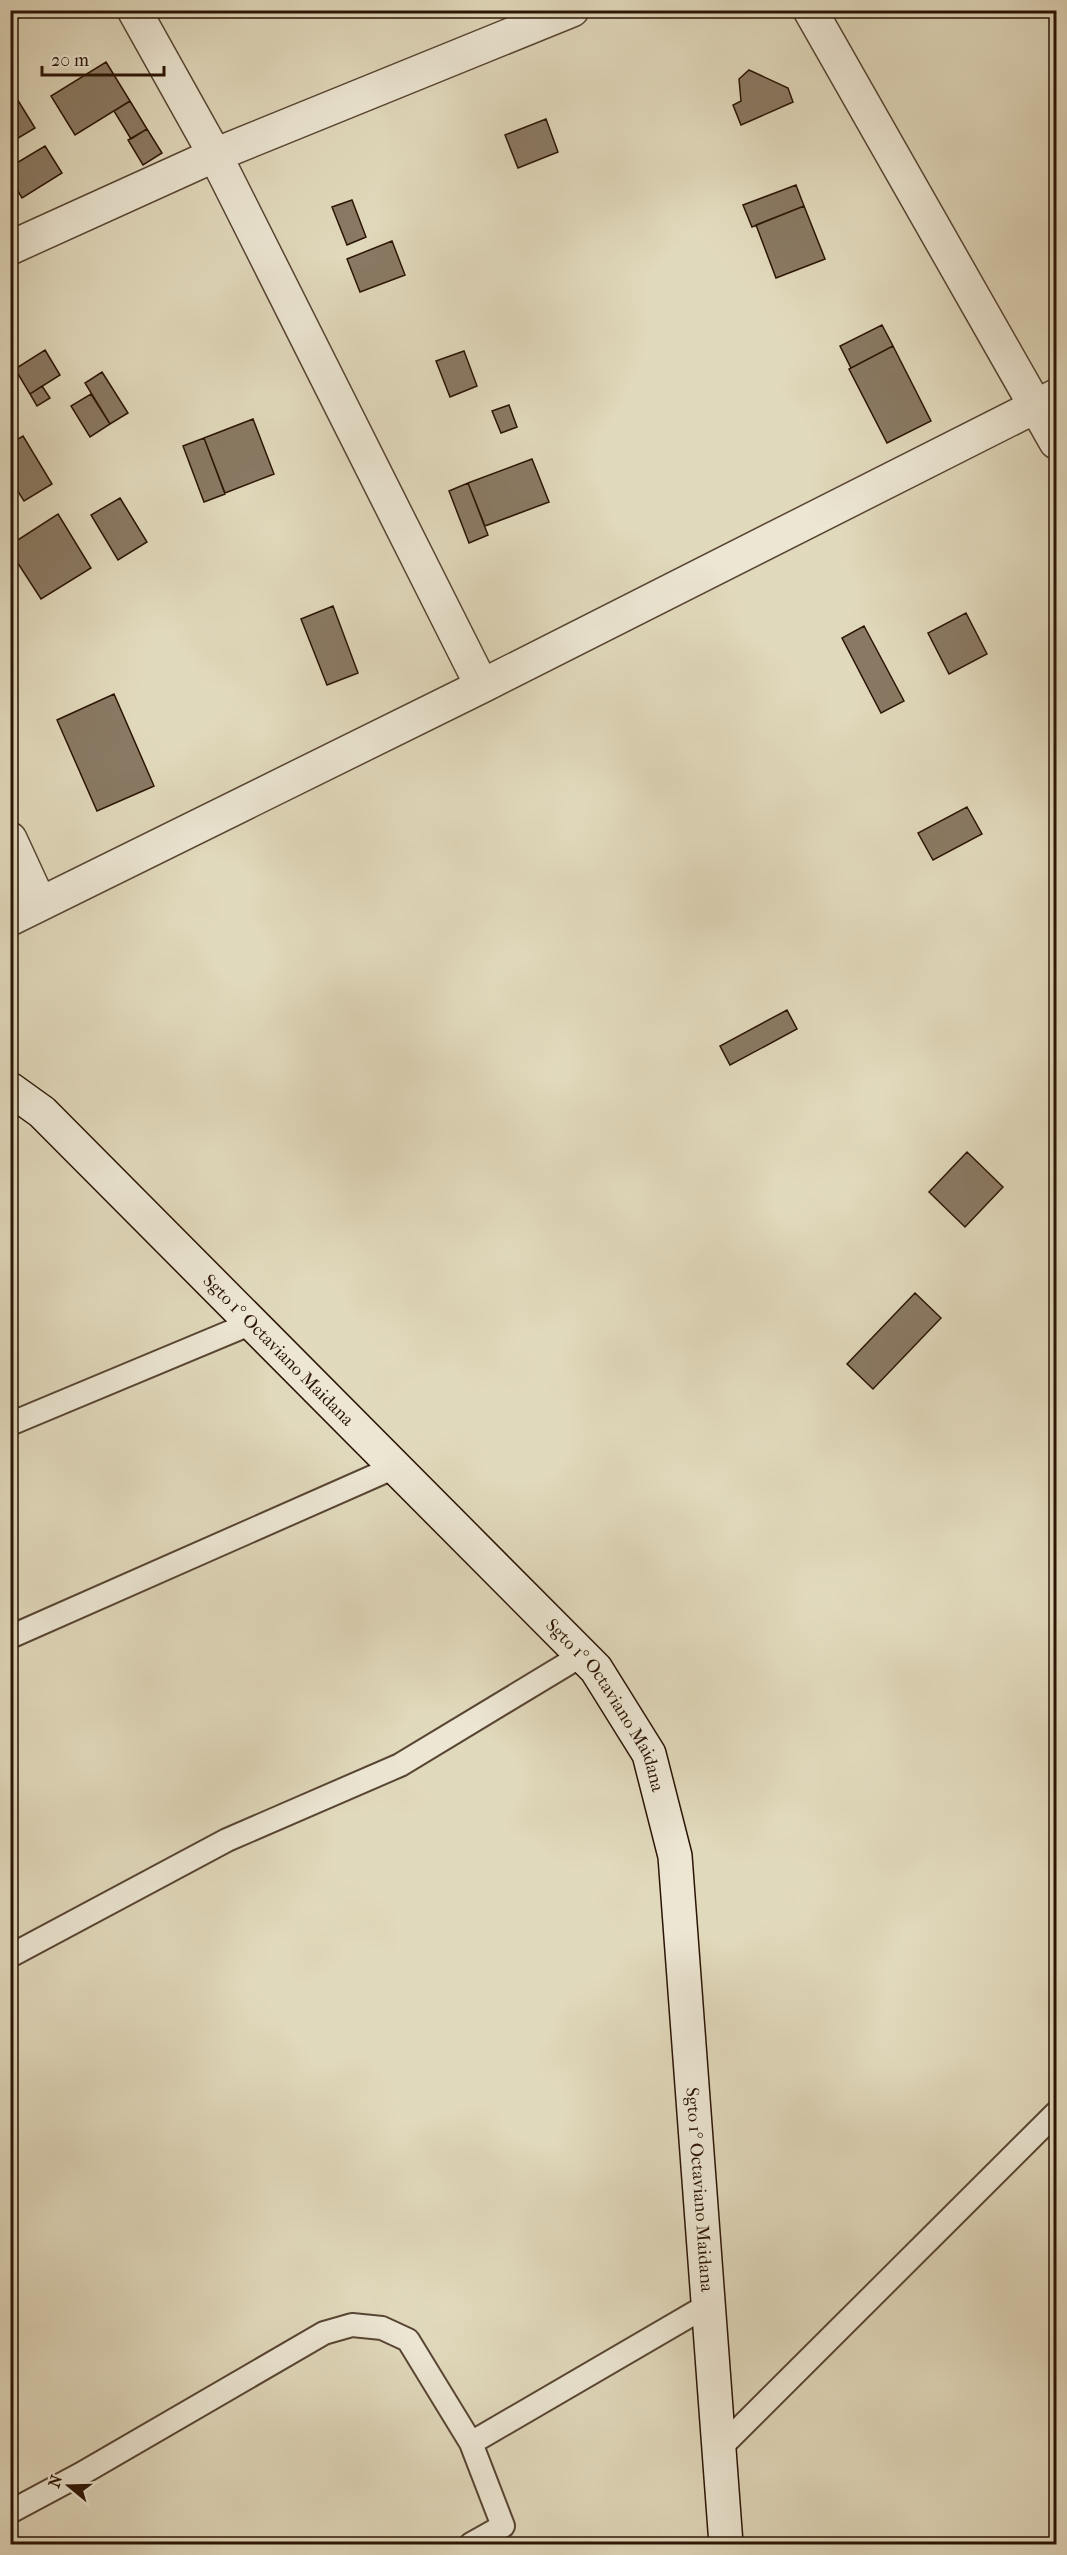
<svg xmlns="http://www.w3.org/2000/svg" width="1067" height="2555" viewBox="0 0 1067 2555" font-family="'IM FELL French Canon',serif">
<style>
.building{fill:#8a7a64;stroke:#2b1405;stroke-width:1.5}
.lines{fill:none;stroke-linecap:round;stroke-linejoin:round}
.lane-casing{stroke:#584533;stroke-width:26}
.street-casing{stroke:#584533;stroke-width:36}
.secondary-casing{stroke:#2b1405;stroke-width:36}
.lane{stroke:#ece6d3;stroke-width:22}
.street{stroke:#ece6d3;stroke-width:33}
.secondary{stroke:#ece6d3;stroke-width:33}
.labels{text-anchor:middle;stroke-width:4.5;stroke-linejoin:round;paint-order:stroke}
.street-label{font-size:18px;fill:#2b1405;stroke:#ece6d3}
</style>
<rect width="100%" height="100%" fill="#e1d9bc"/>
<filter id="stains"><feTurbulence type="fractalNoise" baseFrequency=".00333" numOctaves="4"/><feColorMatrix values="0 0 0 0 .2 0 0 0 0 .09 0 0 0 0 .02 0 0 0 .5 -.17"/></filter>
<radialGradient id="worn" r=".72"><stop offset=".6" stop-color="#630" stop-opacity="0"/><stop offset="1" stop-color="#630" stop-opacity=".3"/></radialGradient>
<path class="building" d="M10 10H37L10 22Z
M106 62 130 101 75 135 51 96Z
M749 70 788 88 793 102 741 125 733 105 741 101 739 79Z
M14 94 35 128 10 143V96Z
M130 101 147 129 131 139 114 111Z
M546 119 558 152 518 168 505 135Z
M147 129 162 153 143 165 128 140Z
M45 146 62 173 22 198 10 178V167Z
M796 185 804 206 752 227 743 205Z
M352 200 366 237 347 245 332 207Z
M804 206 825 259 776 278 756 225Z
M392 241 405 275 360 292 347 259Z
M882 325 893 346 851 368 840 346Z
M893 346 931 421 887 443 849 369Z
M45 350 60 375 30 394 15 369Z
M464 351 477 386 450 397 436 361Z
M102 372 128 413 110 424 85 383Z
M42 386 50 398 37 406 30 394Z
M91 394 110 424 90 437 71 406Z
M509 405 517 427 501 433 492 411Z
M253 419 274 474 225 493 204 438Z
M23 436 52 484 24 501 10 479V444Z
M204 438 225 494 204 502 183 446Z
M532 459 549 502 485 526 468 483Z
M468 483 488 535 469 543 449 491Z
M120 498 147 542 118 560 91 515Z
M58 514 91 568 41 599 10 551V545Z
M333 606 358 673 327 685 301 619Z
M966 613 987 654 949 674 928 633Z
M864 626 904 701 881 713 842 638Z
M114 694 154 786 97 811 57 720Z
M967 807 982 834 933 860 918 833Z
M787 1010 797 1029 730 1065 720 1046Z
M967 1152 1003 1187 965 1227 929 1192Z
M915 1293 941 1318 873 1389 847 1364Z"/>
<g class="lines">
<defs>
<path id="lane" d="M10 1424 252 1323
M10 1637 395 1467
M10 1956 227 1840 400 1765 582 1655
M719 2449 1056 2113
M10 2512 81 2474 324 2333 352 2325 382 2328 408 2340 471 2443
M471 2544 503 2526 471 2443 708 2305"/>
<path id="street" d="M134 10 215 155 482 686
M810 10 1056 442
M10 248 215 155 572 10
M10 839 40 904
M10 919 482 686 1056 396"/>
<g id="secondary">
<path id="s1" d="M10 1089 42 1112 596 1669 649 1754 675 1856 726 2544"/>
</g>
</defs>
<use href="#lane" class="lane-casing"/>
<use href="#street" class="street-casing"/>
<use href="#secondary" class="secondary-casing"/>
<use href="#lane" class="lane"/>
<use href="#street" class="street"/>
<use href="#secondary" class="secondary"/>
</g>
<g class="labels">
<g class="street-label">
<text dy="6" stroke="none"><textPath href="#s1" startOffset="375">Sgto 1° Octaviano Maidana</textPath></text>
<text dy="6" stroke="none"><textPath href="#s1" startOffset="861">Sgto 1° Octaviano Maidana</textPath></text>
<text dy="6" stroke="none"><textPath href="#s1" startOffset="1365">Sgto 1° Octaviano Maidana</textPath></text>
</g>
</g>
<rect width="1067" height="2555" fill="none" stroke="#e1d9bc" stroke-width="36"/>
<rect x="12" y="12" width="1043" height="2531" fill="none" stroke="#2b1405" stroke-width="3"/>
<rect x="18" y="18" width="1031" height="2519" fill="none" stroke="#2b1405" stroke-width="1.5"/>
<g transform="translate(69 2486) rotate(289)" stroke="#ece6d3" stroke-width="4.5" paint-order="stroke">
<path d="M0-4.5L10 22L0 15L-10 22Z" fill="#2b1405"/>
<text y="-9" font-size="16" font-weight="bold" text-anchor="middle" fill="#2b1405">N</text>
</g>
<path d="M42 66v9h122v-9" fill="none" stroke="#2b1405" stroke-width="3"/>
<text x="51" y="66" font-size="18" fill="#2b1405" stroke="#ece6d3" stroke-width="4.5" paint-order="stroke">20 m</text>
<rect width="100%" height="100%" filter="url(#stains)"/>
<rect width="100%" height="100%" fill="url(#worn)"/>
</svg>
